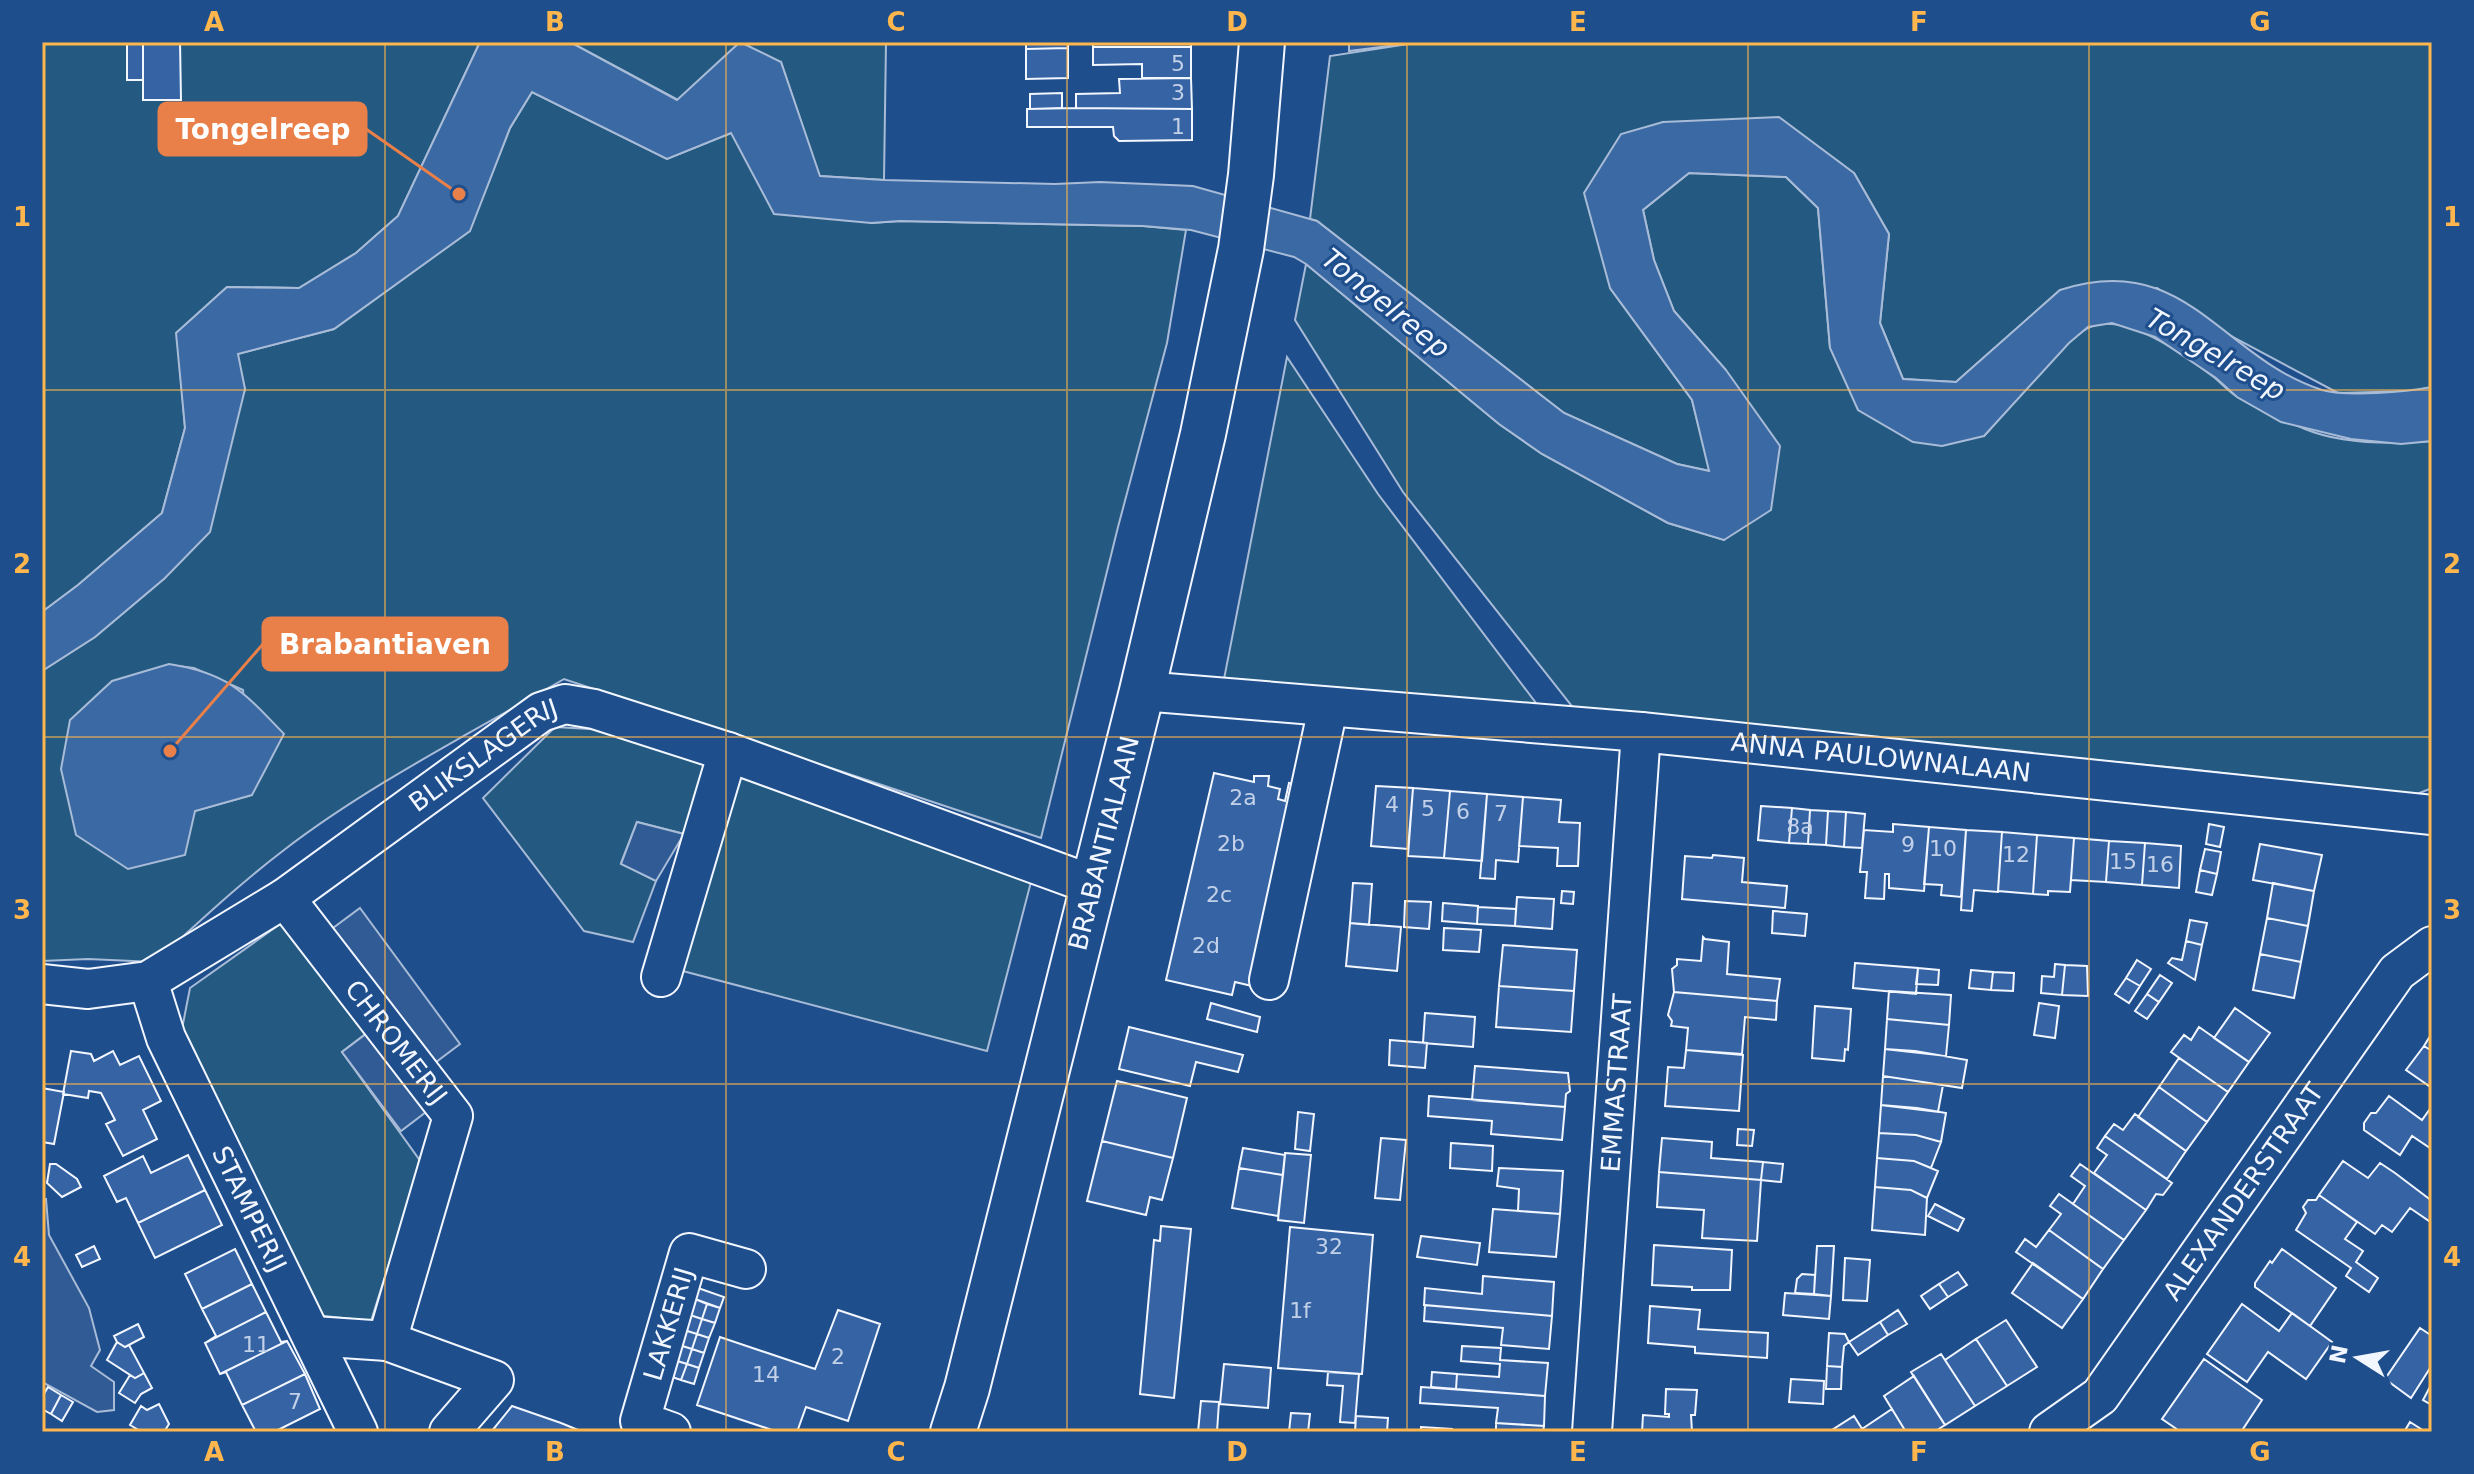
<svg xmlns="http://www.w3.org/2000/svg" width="2474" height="1474" viewBox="0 0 2474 1474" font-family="'DejaVu Sans',sans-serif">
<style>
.green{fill:#245a82;stroke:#a8bbd7;stroke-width:2;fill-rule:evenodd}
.parking{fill:#305b95;stroke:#a8bbd7;stroke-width:2}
.water{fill:#3b69a3;stroke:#a8bbd7;stroke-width:2}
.building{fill:#3563a3;stroke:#f2f6ff;stroke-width:2}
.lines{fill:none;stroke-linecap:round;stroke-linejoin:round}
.street-casing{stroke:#f2f6ff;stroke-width:42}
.secondary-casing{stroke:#f2f6ff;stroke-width:48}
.street{stroke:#1f4e8c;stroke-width:38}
.secondary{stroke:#1f4e8c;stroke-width:44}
.grid{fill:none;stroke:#ffb74d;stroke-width:2;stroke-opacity:0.55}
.labels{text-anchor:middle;stroke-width:6;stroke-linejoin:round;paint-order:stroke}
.number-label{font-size:22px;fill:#c3d1e8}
.street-label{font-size:26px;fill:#f2f6ff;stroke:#1f4e8c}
.water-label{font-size:28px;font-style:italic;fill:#f2f6ff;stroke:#1f4e8c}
.leader{fill:none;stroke:#ea8049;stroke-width:3}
.callout-dot{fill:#ea8049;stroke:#1f4e8c;stroke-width:3}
.callout{fill:#ea8049;stroke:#ea8049;stroke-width:3}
.callout-label{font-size:28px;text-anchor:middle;font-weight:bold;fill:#fff}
.neatline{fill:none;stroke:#ffb74d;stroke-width:3}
.grid-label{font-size:26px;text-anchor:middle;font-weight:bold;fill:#ffb74d}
</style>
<rect width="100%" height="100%" fill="#1f4e8c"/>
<path class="green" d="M42 42H480L398 216 356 253 299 288 227 287 177 333 185 428 162 513 78 585 42 612Z
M570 42H886L884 180 819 176 781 62 678 100Z
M1421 42H2432V387L2414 391 2338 393 2229 335 2157 288 2060 290 1956 382 1903 379 1880 323 1889 234 1854 173 1663 122 1610 288 1692 400 1710 471 1677 464 1564 413 1317 221 1310 219 1330 56Z
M532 92 667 159 731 133 871 223 900 221 1143 226 1186 230 1167 343 1118 527 1041 838 564 679C470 734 370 784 284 850 238 885 197 924 155 962L88 959 42 961V671L95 637 165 578 245 390 237 354 334 329 469 231 510 128ZM169 665 194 668 243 690 252 795 195 811Z
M1689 173 1786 177 1818 208 1830 348 1984 436C2007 411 2064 338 2090 327 2126 311 2188 357 2215 378 2223 385 2230 393 2239 398 2259 410 2283 420 2305 429 2341 444 2394 444 2432 441V788L2417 794 2390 793 2188 769 1575 710 1403 492 1295 320 1306 264 1499 424 1542 454 1668 523 1724 540 1726 370 1674 311 1654 260 1643 210Z
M1287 357 1378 494 1539 707 1224 679Z
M555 727 607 730 708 765 684 834 637 822 621 863 656 881 633 942 584 931 483 798Z
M735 774 1032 878 987 1051 679 970Z
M283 922 368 1032 342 1052 421 1162 371 1321 315 1315 181 1034 190 988Z"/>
<path class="parking" d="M1349 42H1421L1349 51Z
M637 822 684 834 656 881 621 864Z
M360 908 460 1044 407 1084 426 1112 401 1131 342 1052 391 1015 329 931Z
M42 1199H46L49 1235 89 1308 100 1350 91 1366 114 1382V1410L97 1412 42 1382Z"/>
<path class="water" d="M480 42H570L677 100 740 42 781 62 820 176 884 180 1055 184 1100 182 1193 186 1317 221 1564 413 1677 464 1709 471 1692 400 1610 288 1584 193 1621 134 1663 122 1779 117 1854 173 1889 234 1880 323 1903 379 1956 382 2060 290C2186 249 2220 357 2322 390 2347 397 2406 392 2432 387V441L2401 444 2351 439 2281 422 2237 397 2216 378 2155 337 2112 323 2088 327 2069 343 1984 436 1942 446 1913 442 1858 410 1830 348 1818 208 1786 177 1689 173 1643 210 1654 260 1674 311 1726 370 1780 446 1771 510 1724 540 1668 523 1542 454 1499 424 1306 264 1294 257 1191 230 1143 226 900 221 871 223 774 214 731 133 667 159 532 92 510 128 470 231 334 329 238 354 245 389 210 532 165 578 95 637 42 671V612L78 585 162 513 185 428 176 333 227 287 299 288 356 253 398 216Z
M169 664C228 673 244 692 284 734L252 795 195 811 185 855 128 869 76 835 61 769 70 720 112 681Z"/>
<path class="building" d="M127 42H143V80H127Z
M143 42H180L181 100H143Z
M1026 42H1068V48L1026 49Z
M1093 42H1191V47H1093Z
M1093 47H1191V78H1142V64L1093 65Z
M1068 48V78L1026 79V49Z
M1191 78 1192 109 1076 108V94L1120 93 1119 79Z
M1062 93V108L1030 109V94Z
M1076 108 1192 109V140L1119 141 1114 136 1113 127H1027V109Z
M1214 773 1254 782V776H1269L1268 786 1280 789 1278 799 1285 801 1289 783 1308 787 1252 986 1235 982 1232 995 1166 980Z
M1376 786 1413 788 1408 849 1371 846Z
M1413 788 1450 791 1444 858 1408 856Z
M1450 791 1487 794 1482 861 1444 858Z
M1487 794 1523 797 1518 862 1496 860 1495 879 1480 878Z
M1523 797 1561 800 1559 822 1580 823 1578 866H1557L1558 848 1519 846Z
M1761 806 1792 808 1789 843 1758 840Z
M1792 808 1810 810 1808 844 1789 843Z
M1810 810 1828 811 1826 845 1808 844Z
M1828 811 1846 812 1844 847 1826 845Z
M1846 812 1865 814 1862 848 1844 847Z
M1893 824 1929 827 1924 891 1889 888V874H1885L1884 899 1865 898 1867 872H1860L1864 830 1893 832Z
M2209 824 2224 827 2220 847 2206 844Z
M1929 827 1966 830 1961 897 1941 895 1942 885 1924 884Z
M1966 830 2002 832 1998 892 1974 890 1972 911 1961 910Z
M2002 832 2037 835 2033 894 1998 891Z
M2037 835 2074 838 2070 892 2048 891V895L2033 894Z
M2074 838 2109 841 2106 882 2071 880Z
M2109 841 2145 843 2142 885 2106 882Z
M2145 843 2181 846 2179 888 2142 885Z
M2260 844 2322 855 2314 891 2253 880Z
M2205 849 2221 852 2217 874 2200 870Z
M1713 855 1744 858 1742 882 1787 886 1785 908 1682 899 1685 856 1712 858Z
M2200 870 2217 874 2212 895 2196 892Z
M1353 883 1372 884 1369 925 1350 923Z
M2273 883 2314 891 2308 926 2267 918Z
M1562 891 1574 892 1573 904 1561 903Z
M1517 897 1554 899 1552 929 1515 926Z
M1405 901 1431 902 1429 929 1404 927Z
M1443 903 1478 906 1477 924 1442 921Z
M1478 907 1516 909 1515 926 1477 924Z
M1773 911 1807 914 1805 936 1772 933Z
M2267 918 2308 926 2301 962 2260 954Z
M2190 920 2207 923 2202 945 2186 941Z
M1350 923 1401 927 1397 971 1346 966Z
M1444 928 1481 930 1479 952 1443 950Z
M1703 937 1705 939 1729 942 1727 974 1780 979 1777 1001 1674 992 1672 969 1677 965V959L1701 961Z
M2186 941 2202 945 2195 980 2168 963 2172 958 2182 960Z
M1503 945 1577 950 1574 991 1499 986Z
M2260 954 2301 962 2294 998 2253 990Z
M2137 960 2151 969 2140 986 2126 978Z
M1855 963 1918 968 1916 994 1853 988Z
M2055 964 2065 965 2062 995 2041 993 2042 976 2054 977Z
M2065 965 2087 966 2088 996 2062 995Z
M1918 968 1939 970 1938 985 1916 984Z
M1971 970 1993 972 1991 990 1969 988Z
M1993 972 2014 973 2013 991 1991 990Z
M2160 975 2172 983 2159 1002 2147 994Z
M2126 978 2140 986 2129 1003 2115 994Z
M1499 986 1574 991 1571 1032 1496 1027Z
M1889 991 1951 995 1949 1025 1887 1019Z
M1674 992 1777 1001 1776 1020 1745 1017 1742 1054 1686 1050 1688 1028 1671 1026 1672 1021 1668 1015Z
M2147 994 2159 1002 2147 1019 2135 1011Z
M1211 1003 1260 1017 1257 1032 1207 1019Z
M2039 1003 2059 1006 2055 1038 2034 1035Z
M1815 1006 1851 1009 1848 1050 1845 1049 1844 1061 1812 1058Z
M2235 1008 2270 1033 2249 1062 2214 1038Z
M1425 1013 1475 1017 1473 1047 1423 1043Z
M1887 1019 1949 1025 1946 1056 1885 1049Z
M1129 1027 1243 1055 1238 1072 1196 1062 1190 1086 1119 1069Z
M2199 1027 2249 1062 2228 1092 2171 1052 2184 1035 2191 1040Z
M2432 1033V1051L2424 1046Z
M1390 1040 1427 1043 1425 1068 1389 1065Z
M2424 1046 2432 1051V1088L2406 1070Z
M1885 1049 1915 1051 1967 1060 1962 1088 1883 1076Z
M1686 1050 1743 1055 1739 1111 1665 1106 1668 1067 1684 1068Z
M71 1051 91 1054 94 1061 113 1051 120 1065 139 1056 161 1101 143 1110 157 1139 123 1156 106 1124 115 1120 101 1093 89 1091 88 1098 63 1094Z
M2179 1058 2228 1092 2207 1122 2159 1087Z
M1475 1066 1568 1073 1570 1091 1566 1094 1565 1107 1472 1100Z
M1883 1076 1943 1085 1938 1112 1881 1105Z
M1117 1081 1187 1098 1173 1158 1102 1141Z
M2159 1087 2207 1122 2186 1151 2138 1117Z
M42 1088 64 1092 54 1144 42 1142Z
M1429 1096 1565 1107 1562 1140 1491 1134 1492 1121 1428 1116Z
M2389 1096 2422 1120 2432 1106V1144L2430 1148 2412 1136 2400 1155 2364 1130V1123L2371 1113H2376Z
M1881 1105 1917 1108 1946 1113 1941 1142 1916 1135 1879 1133Z
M1298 1112 1314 1114 1310 1151 1295 1149Z
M2135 1114 2186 1151 2167 1179 2105 1136 2114 1124 2123 1130Z
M1738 1129 1754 1130 1752 1146 1737 1145Z
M1879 1133 1916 1135 1941 1142 1931 1168 1914 1161 1877 1158Z
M2105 1136 2172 1183 2163 1195 2156 1194 2146 1210 2094 1173 2107 1155 2097 1148Z
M1381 1138 1406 1140 1400 1200 1375 1198Z
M1662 1138 1712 1142 1711 1158 1763 1162 1761 1180 1659 1172Z
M1102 1141 1173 1158 1162 1200 1150 1197 1146 1215 1087 1201Z
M1451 1143 1493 1146 1492 1171 1450 1168Z
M1243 1148 1285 1155 1283 1175 1239 1168Z
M1285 1153 1311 1155 1304 1223 1278 1220Z
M188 1155 205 1190 138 1223 126 1198 117 1202 104 1176 143 1156 151 1173Z
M1877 1158 1914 1161 1938 1171 1927 1198 1911 1190 1875 1187Z
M2343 1161 2368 1178 2380 1163 2395 1173 2432 1201V1223L2410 1208 2392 1232 2382 1225 2375 1234 2319 1195Z
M1763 1162 1783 1164 1781 1182 1761 1180Z
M50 1164H56L77 1179 81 1187 62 1197 47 1183Z
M2080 1164 2146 1210 2124 1240 2073 1204 2085 1186 2071 1176Z
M1239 1168 1283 1175 1278 1216 1232 1208Z
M1499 1168 1563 1171 1560 1214 1518 1211 1519 1189 1497 1186Z
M1659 1172 1761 1180 1757 1241 1702 1238 1704 1210 1657 1207Z
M1875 1187 1911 1190 1927 1198 1925 1235 1872 1230Z
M205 1190 222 1225 155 1258 138 1223Z
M2059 1194 2124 1240 2103 1269 2049 1230 2061 1214 2050 1206Z
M2319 1195 2357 1222 2345 1239 2363 1251 2356 1262 2378 1278 2369 1292 2346 1276 2351 1268 2296 1230 2306 1213 2303 1207 2308 1200H2316Z
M1935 1204 1964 1219 1958 1231 1928 1216Z
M1493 1209 1560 1214 1556 1257 1489 1252Z
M1161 1226 1191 1229 1174 1398 1140 1394 1154 1240 1160 1241Z
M1290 1227 1373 1235 1362 1374 1278 1368Z
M2049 1230 2103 1269 2083 1299 2016 1252 2025 1239 2036 1247Z
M1421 1236 1480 1243 1477 1265 1417 1257Z
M1654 1245 1732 1250 1730 1290H1692V1287L1652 1285Z
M94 1246 100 1259 82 1267 76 1255Z
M1817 1246H1834L1831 1296 1814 1294Z
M235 1249 252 1284 202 1309 185 1274Z
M2282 1249 2336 1288 2310 1326 2255 1287V1283L2270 1261 2272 1263Z
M1845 1258 1870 1260 1867 1301 1843 1300Z
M2033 1263 2083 1299 2062 1328 2012 1293Z
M1958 1272 1967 1285 1948 1297 1939 1284Z
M1802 1274 1815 1275 1814 1294 1795 1293 1797 1279Z
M1483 1276 1554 1282 1552 1316 1424 1305 1425 1288 1482 1294Z
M252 1284 266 1312 205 1343 216 1336 202 1309Z
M1939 1284 1948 1297 1930 1309 1921 1296Z
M698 1288 724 1297 720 1308 695 1299Z
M1785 1293 1831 1296 1829 1319 1783 1315Z
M695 1299 707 1304 702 1319 690 1315Z
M707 1304 720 1308 715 1323 702 1319Z
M2242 1304 2279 1331 2292 1313 2332 1342 2306 1379 2268 1352 2247 1382 2207 1354Z
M1425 1305 1552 1316 1549 1349 1501 1345 1503 1328 1424 1321Z
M1650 1306 1700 1310 1698 1329 1768 1333 1767 1358 1695 1353V1347L1648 1343Z
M838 1310 880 1324 848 1421 806 1407 797 1432H778L697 1405 720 1337 815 1369Z
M1898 1310 1907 1324 1888 1335 1880 1322Z
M266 1312 281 1342 287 1341 220 1374 205 1343Z
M690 1315 702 1319 697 1334 684 1330Z
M702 1319 715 1323 709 1338 697 1334Z
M2006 1320 2037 1367 2007 1386 1976 1339Z
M1880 1322 1888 1335 1858 1355 1849 1342Z
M138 1324 144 1337 125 1347 117 1342 114 1336Z
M2420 1328 2432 1336V1365L2411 1398 2385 1379Z
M684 1330 697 1334 692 1349 679 1345Z
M1829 1333 1845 1334 1849 1342 1844 1346 1842 1367 1827 1366Z
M697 1334 709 1338 704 1353 692 1349Z
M1976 1339 2007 1386 1975 1406 1945 1360Z
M287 1341 305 1374 242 1405 226 1372 220 1374Z
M117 1342 125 1347 129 1345 144 1373 135 1378 107 1360Z
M679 1345 692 1349 687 1364 674 1360Z
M1462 1346 1501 1348 1500 1360 1548 1363 1545 1396 1456 1389 1457 1374 1499 1377 1500 1364 1461 1361Z
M692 1349 704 1353 699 1368 687 1364Z
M1941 1354 1975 1406 1945 1425 1911 1372Z
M2204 1359 2262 1400 2241 1432H2181L2162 1419Z
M674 1360 687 1364 681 1380 669 1376Z
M687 1364 699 1368 694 1384 681 1380Z
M1224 1364 1271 1368 1268 1408 1220 1404Z
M1827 1366 1842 1367 1841 1389H1826Z
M1328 1372 1359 1374 1355 1423 1340 1422 1343 1386 1327 1385Z
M1432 1372 1457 1374 1456 1389 1431 1387Z
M144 1373 152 1388 141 1394 135 1403 119 1393 130 1375 135 1378Z
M305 1374 320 1409 274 1432H256L242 1405Z
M1914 1376 1945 1425 1934 1432H1906L1884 1396Z
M1791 1379 1824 1381 1823 1404 1789 1402Z
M2432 1383V1405L2423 1400Z
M48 1387 61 1395 51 1414 42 1409V1397Z
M1421 1387 1545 1396 1544 1426 1496 1423 1498 1408 1420 1403Z
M1666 1389 1697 1390 1695 1415H1691L1692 1432H1642L1643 1415 1669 1417V1414H1665Z
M61 1395 73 1402 62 1421 51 1414Z
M1201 1401 1219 1402 1217 1432H1198Z
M159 1404 169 1424 164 1432H142L130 1425 141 1406 147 1410Z
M512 1406 561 1423 583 1432H491Z
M1892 1409 1906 1432H1864L1862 1429Z
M1291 1413 1310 1414 1308 1432H1289Z
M1356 1416 1388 1418 1387 1432H1355Z
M1854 1416 1864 1432H1831L1832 1430Z
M2410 1422 2421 1429 2419 1432H2404Z
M1496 1423 1544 1426 1543 1432H1496Z
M1421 1427 1452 1429V1432H1421Z"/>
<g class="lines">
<defs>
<g id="street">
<path id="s1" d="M1142 691 1641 732 2432 815"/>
<path id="s2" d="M285 898 453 1116 387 1341"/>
<path d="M661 977 728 752"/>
<path d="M1269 980 1328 708"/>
<path id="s3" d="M148 981 166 1038 358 1432"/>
<path id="s4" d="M42 984 88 989 148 981 285 898 541 712 565 704 594 709 728 752 1093 885"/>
<path d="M313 1336 387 1341 494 1380 449 1432"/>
<path id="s5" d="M671 1432 640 1421 689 1253 746 1269"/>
<path id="s6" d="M1592 1432 1641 732"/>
<path id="s7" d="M2049 1432 2100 1396 2397 972 2432 946"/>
</g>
<g id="secondary">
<path id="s8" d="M953 1432 967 1388 1142 691 1203 434 1241 249 1251 175 1262 42"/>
</g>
</defs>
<use href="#street" class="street-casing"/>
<use href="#secondary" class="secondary-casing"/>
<use href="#street" class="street"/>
<use href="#secondary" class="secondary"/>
</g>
<path class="grid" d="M385 42V1432M726 42V1432M1067 42V1432M1407 42V1432M1748 42V1432M2089 42V1432M42 390H2432M42 737H2432M42 1084H2432"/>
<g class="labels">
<g class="number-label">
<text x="1178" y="71">5</text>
<text x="1178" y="100">3</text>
<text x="1178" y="134">1</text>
<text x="1243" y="805">2a</text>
<text x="1392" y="812">4</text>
<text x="1428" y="816">5</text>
<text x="1463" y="819">6</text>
<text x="1501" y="821">7</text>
<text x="1800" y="834">8a</text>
<text x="1231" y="851">2b</text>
<text x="1908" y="852">9</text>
<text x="1943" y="856">10</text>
<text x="2016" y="862">12</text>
<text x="2123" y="869">15</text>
<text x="2160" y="872">16</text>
<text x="1219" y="902">2c</text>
<text x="1206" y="953">2d</text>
<text x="1329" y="1254">32</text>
<text x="1300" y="1318">1f</text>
<text x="256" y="1352">11</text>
<text x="838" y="1364">2</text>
<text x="766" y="1382">14</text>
<text x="295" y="1409">7</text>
</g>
<g class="street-label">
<text dy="9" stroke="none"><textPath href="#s1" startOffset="742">ANNA PAULOWNALAAN</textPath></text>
<text dy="9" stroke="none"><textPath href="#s4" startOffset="512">BLIKSLAGERIJ</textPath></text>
<text dy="9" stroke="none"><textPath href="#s8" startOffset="608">BRABANTIALAAN</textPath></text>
<text dy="9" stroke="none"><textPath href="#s2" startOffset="182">CHROMERIJ</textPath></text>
<text dy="9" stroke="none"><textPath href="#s6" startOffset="350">EMMASTRAAT</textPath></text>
<text dy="9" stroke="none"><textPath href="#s7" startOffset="312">ALEXANDERSTRAAT</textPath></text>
<text dy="9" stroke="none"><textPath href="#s3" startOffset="250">STAMPERIJ</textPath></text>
<text dy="9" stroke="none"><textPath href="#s5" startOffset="134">LAKKERIJ</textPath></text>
</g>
<g class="water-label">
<text transform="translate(1386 303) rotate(39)" y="10">Tongelreep</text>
<text transform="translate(2216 354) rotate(30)" y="10">Tongelreep</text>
</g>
</g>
<path class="leader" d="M459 194L366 129M170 751L263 644"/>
<g class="callout-dot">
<circle cx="459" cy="194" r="8"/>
<circle cx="170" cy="751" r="8"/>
</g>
<g class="callout">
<rect x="159" y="103" width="207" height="52" rx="8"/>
<rect x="263" y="618" width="244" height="52" rx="8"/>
</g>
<g class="callout-label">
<text x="263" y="139">Tongelreep</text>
<text x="385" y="654">Brabantiaven</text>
</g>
<rect width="2474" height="1474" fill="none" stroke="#1f4e8c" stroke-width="88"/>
<g transform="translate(2358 1358) rotate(281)" stroke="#1f4e8c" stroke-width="6" paint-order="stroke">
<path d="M0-6L14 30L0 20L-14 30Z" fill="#f2f6ff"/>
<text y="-12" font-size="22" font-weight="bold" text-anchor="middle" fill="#f2f6ff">N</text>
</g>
<rect x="44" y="44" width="2386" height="1386" class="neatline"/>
<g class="grid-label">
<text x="214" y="31">A</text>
<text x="555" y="31">B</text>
<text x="896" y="31">C</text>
<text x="1237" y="31">D</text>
<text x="1578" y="31">E</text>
<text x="1919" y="31">F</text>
<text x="2260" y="31">G</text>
<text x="22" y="226">1</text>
<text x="2452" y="226">1</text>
<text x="22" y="573">2</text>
<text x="2452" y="573">2</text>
<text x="22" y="919">3</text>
<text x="2452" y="919">3</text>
<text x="22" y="1266">4</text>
<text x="2452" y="1266">4</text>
<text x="214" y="1461">A</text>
<text x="555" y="1461">B</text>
<text x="896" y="1461">C</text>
<text x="1237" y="1461">D</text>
<text x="1578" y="1461">E</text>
<text x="1919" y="1461">F</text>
<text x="2260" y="1461">G</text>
</g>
</svg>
